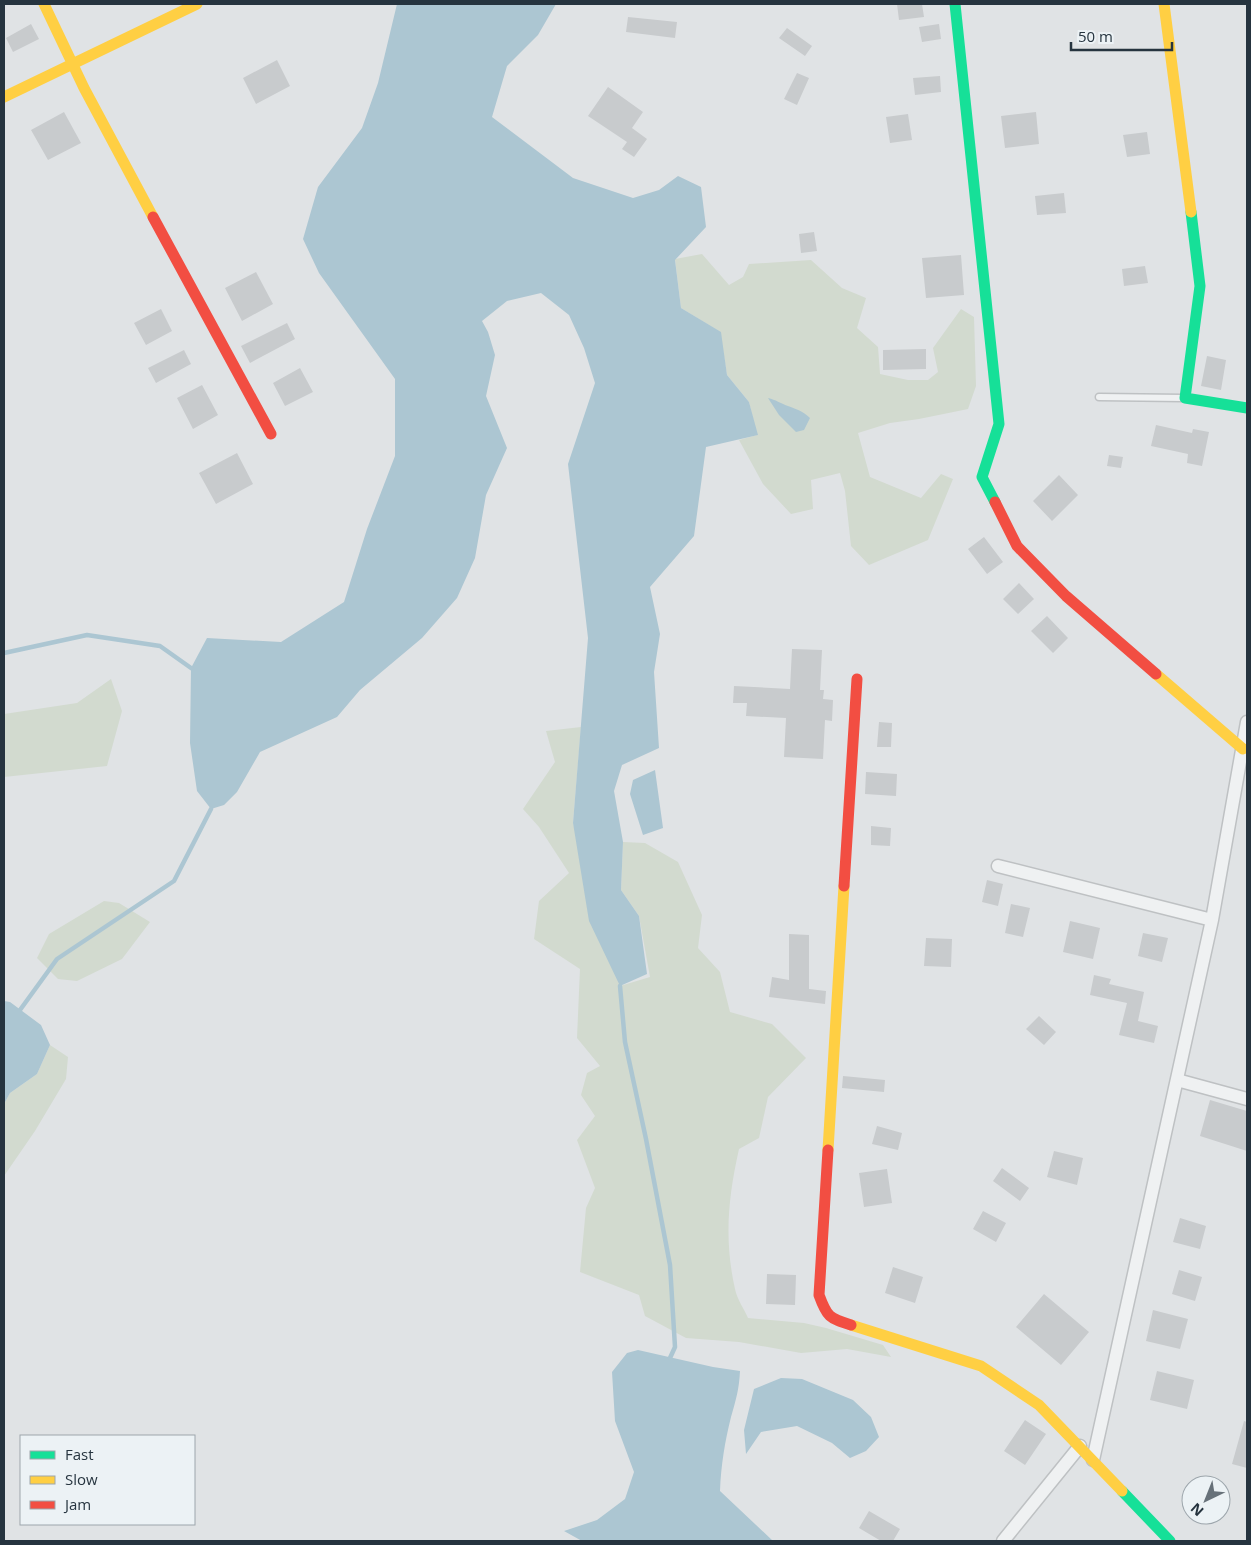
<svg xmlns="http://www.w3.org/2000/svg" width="1251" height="1545" viewBox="0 0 1251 1545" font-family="'Open Sans',sans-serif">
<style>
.green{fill:#d2dacf}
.water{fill:#acc6d2}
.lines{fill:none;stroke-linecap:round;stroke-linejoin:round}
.stream{stroke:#acc6d2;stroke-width:4.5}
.building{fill:#c8cbcd}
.lane-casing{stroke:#bec1c3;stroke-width:9}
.street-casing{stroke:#bec1c3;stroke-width:15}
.lane{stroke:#eff1f2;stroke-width:6}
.street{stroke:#eff1f2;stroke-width:12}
.fast{stroke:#16e098;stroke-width:11}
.slow{stroke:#ffcf43;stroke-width:11}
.jam{stroke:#f24e42;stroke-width:11}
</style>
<rect width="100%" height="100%" fill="#e0e3e5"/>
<path class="green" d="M702 254 729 285 743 277 749 264 811 260 842 288 866 298 857 328 878 347 880 374 908 380H928L938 372 933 348 961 309 974 317 976 386 968 409 919 419 890 423 858 433 870 477 921 498 941 474 953 479 928 540 869 565 851 546 845 491 840 473 811 480 813 509 791 514 763 484 739 440 757 435 749 402 727 375 720 332 681 308 675 259Z
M111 679 122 711 107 766 4 777V714L77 703Z
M581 727 573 823 620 986 650 977 639 916 621 890 623 842 645 843 678 862 702 915 698 948 720 972 730 1012 772 1024 806 1058 768 1097 759 1138 739 1149C728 1198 724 1240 735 1289 737 1299 744 1309 748 1318L804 1323 826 1328 883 1345 891 1357 847 1349 801 1353 739 1342 686 1338 645 1316 639 1295 580 1272 586 1208 595 1188 577 1140 595 1116 581 1095 587 1073 600 1066 577 1038 580 969 534 939 539 901 569 873 539 827 523 809 555 762 546 731Z
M104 901 119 903 150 922 122 959 77 981 58 979 37 958 49 934Z
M50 1045 68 1057 66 1079 35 1131 4 1176V1104L10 1093 37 1074Z"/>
<path class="water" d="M397 4H556L538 35 507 66 492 117 573 178 633 198 659 190 678 176 701 187 706 227 675 260 681 308 721 332 727 375 749 402 758 435 706 447 694 536 650 587 660 634 654 672 659 748 622 765 614 791 623 842 621 890 639 916 647 974 620 986 589 921 573 823 588 638 568 464 595 383 584 348 569 315 541 293 507 301 482 321 488 332 495 355 486 396 507 448 486 495 475 558 457 598 422 638 360 690 337 717 260 752 237 792 224 805 211 809 197 791 190 743 191 668 207 638 281 642 344 602 367 529 395 456V379L319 273 303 239 318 187 362 128 378 83Z
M768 398C776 400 780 403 788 406 798 410 801 410 810 418L804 430 796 432 779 415Z
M655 770 663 828 643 835 630 794 633 780Z
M4 1001 10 1002 41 1025 50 1045 37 1074 10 1093 4 1104Z
M638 1350 713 1367 740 1371C739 1390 736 1399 731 1417 725 1441 721 1465 720 1491L773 1541H582L564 1531 597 1520 625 1499 634 1472 615 1421 612 1372 627 1353Z
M781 1378 802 1379 853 1400 871 1417 879 1437 866 1451 850 1458 832 1443 797 1426 761 1432 746 1454 744 1430 754 1389Z"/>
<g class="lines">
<path class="stream" d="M4 653 87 635 160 646 191 668
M620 986 625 1042 646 1139 670 1265 675 1347 670 1358
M20 1010 57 959 174 881 211 809"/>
</g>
<path class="building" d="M897 4H922L924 17 899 20Z
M628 17 677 22 675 38 626 32Z
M31 24 39 39 13 52 6 38Z
M939 24 941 39 922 42 919 27Z
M787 28 812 46 805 56 779 38Z
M277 60 290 86 256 104 243 78Z
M797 73 809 78 797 105 784 99Z
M940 76 941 92 915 95 913 78Z
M608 87 643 112 632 128 647 139 634 157 622 149 627 142 588 116Z
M64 112 81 143 48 160 31 130Z
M1036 112 1039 144 1005 148 1001 116Z
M908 114 912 140 890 143 886 117Z
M1147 132 1150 154 1127 157 1123 135Z
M1064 193 1066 213 1037 215 1035 196Z
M814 232 817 251 801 253 799 234Z
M961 255 964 295 926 298 922 258Z
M1145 266 1148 283 1124 286 1122 269Z
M256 272 273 304 242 321 225 288Z
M161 309 172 331 146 345 134 323Z
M287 323 295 339 250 363 241 346Z
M926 349V369L883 370V350Z
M184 350 191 364 156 383 148 368Z
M1207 356 1226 360 1221 390 1201 386Z
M300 368 313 392 285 406 273 383Z
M202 385 218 415 193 429 177 398Z
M1156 425 1192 433 1193 429 1209 432 1202 466 1187 463 1188 454 1151 446Z
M237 453 253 484 216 504 199 473Z
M1109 455 1123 457 1121 468 1107 466Z
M1059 475 1078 495 1052 521 1033 501Z
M984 537 1003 562 987 574 968 549Z
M1019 583 1034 599 1018 614 1003 599Z
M1047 616 1068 638 1053 653 1031 631Z
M792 649 822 650 820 690H824L823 699 833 700 832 721 825 720 823 759 784 757 786 718 746 716 747 703H733L734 686 790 689Z
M879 722 892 723 891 747H877Z
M866 772 897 774 896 796 865 794Z
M871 826 891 828 890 846 871 845Z
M987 880 1003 884 998 906 982 902Z
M1011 904 1030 908 1023 937 1005 933Z
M1070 921 1100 928 1093 959 1063 952Z
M1143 933 1168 938 1162 962 1138 956Z
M789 934 809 935V989L826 991 825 1004 769 997 772 977 789 980Z
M926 938 952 939 951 967 924 966Z
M1094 975 1111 979 1109 984 1144 992 1138 1021 1158 1026 1154 1043 1119 1035 1127 1003 1090 995Z
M1039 1016 1056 1032 1044 1045 1026 1029Z
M843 1076 885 1080 884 1092 842 1088Z
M1210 1100 1247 1111V1151L1200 1136Z
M877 1126 902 1133 898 1150 872 1144Z
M1054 1151 1083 1158 1077 1185 1047 1177Z
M1002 1168 1029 1188 1020 1201 993 1181Z
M887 1169 892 1203 864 1207 859 1173Z
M983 1211 1006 1223 996 1242 973 1229Z
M1180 1218 1206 1226 1200 1249 1173 1242Z
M893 1267 923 1277 915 1303 885 1293Z
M1179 1270 1202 1277 1195 1301 1172 1294Z
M767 1274 796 1275 795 1305 766 1304Z
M1044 1294 1089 1332 1061 1365 1016 1327Z
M1153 1310 1188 1319 1180 1349 1146 1341Z
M1157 1371 1194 1380 1187 1409 1150 1400Z
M1025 1420 1046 1434 1025 1465 1004 1451Z
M1244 1421 1247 1422V1468L1232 1464Z
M869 1511 900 1529 893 1541H881L859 1528Z"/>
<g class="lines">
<defs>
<path id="lane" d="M1099 397 1184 398"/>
<path id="street" d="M998 866 1212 920
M1177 1080 1247 1099
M1093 1460 1212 920 1247 722
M1003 1541 1080 1446"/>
</defs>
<use href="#lane" class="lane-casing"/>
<use href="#street" class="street-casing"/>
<use href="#lane" class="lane"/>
<use href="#street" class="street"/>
<path class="fast" d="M955 4 999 424 982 477 995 502
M1191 212 1200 286 1185 398 1247 408
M1122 1491 1170 1541"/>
<path class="slow" d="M44 4 84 88 153 217
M1164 4 1191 212
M4 97 197 4
M1156 674 1243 749
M828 1150 844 886
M851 1325 981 1366 1039 1405 1122 1491"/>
<path class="jam" d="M153 217 271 434
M995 502 1017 546 1066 596 1156 674
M844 886 857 679
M828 1150 819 1295C827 1317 829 1318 851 1325"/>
</g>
<rect width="1251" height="1545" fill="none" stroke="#26343f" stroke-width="10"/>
<rect x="20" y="1435" width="175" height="90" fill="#ecf2f5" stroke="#9da6ac"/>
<rect x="30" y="1451" width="25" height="8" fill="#16e098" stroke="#9da6ac"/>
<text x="65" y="1460" font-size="15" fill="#26343f">Fast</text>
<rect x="30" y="1476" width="25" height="8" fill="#ffcf43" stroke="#9da6ac"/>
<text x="65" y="1485" font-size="15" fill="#26343f">Slow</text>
<rect x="30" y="1501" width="25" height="8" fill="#f24e42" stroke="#9da6ac"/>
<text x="65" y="1510" font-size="15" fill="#26343f">Jam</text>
<g transform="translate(1206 1500) rotate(223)"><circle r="24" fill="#ecf2f5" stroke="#9da6ac"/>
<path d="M0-4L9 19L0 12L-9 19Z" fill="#677179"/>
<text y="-8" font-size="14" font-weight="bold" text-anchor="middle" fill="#26343f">N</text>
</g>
<path d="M1071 42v8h101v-8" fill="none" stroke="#26343f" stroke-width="2.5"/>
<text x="1078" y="42" font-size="15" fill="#26343f" stroke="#ecf2f5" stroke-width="4" paint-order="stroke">50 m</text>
</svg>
